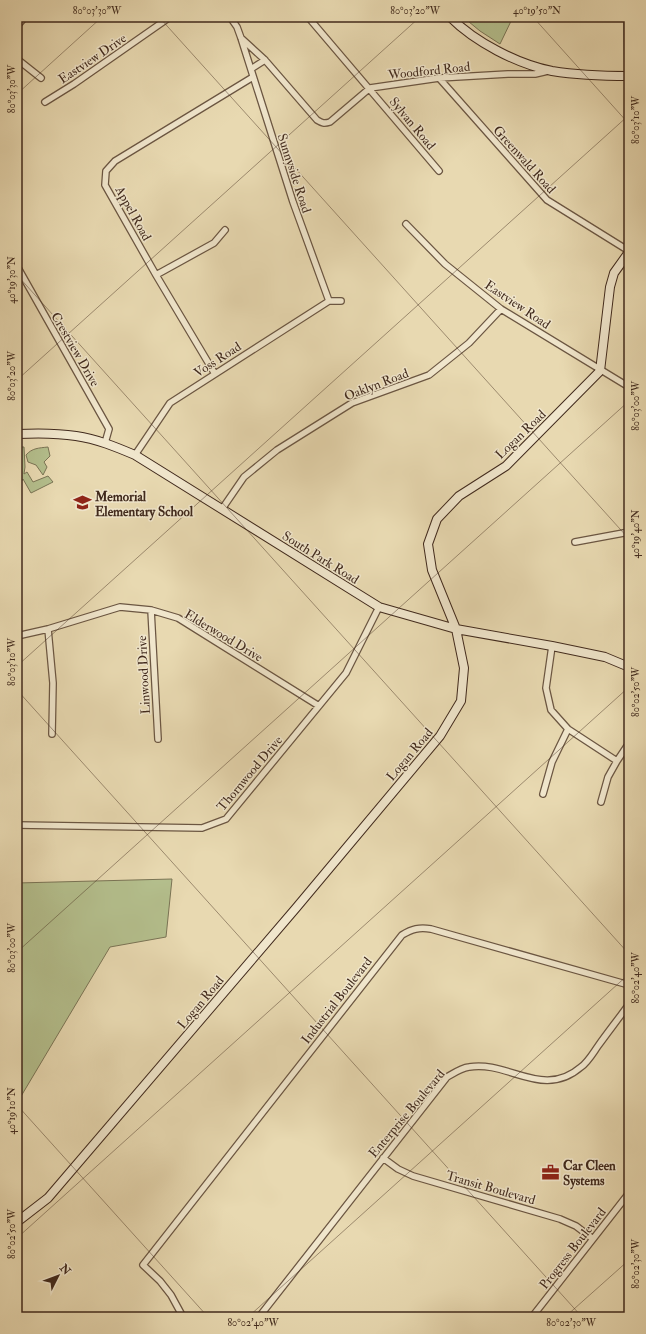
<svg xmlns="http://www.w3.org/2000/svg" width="646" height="1334" viewBox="0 0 646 1334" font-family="'IM FELL Double Pica',serif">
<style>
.green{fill:#b4bf8d;stroke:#7a7455}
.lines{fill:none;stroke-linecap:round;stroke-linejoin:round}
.stream{stroke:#787f7a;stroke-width:2}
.street-casing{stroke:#6b5642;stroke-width:8}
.secondary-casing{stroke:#412a1d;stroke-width:10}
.street{stroke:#f0e6cc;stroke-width:5.5}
.secondary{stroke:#f0e6cc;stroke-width:8}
.ticks{fill:none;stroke:#412a1d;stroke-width:1;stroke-opacity:0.45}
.labels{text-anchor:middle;stroke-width:3;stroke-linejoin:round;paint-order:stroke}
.street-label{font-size:13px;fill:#412a1d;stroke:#f0e6cc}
.poi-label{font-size:13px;font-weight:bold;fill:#412a1d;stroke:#f0e6cc;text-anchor:start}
.neatline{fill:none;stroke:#412a1d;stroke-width:1.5}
.ticks-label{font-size:10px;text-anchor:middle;fill:#412a1d}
</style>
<rect width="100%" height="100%" fill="#e8d9b1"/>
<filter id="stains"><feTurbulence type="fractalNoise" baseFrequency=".005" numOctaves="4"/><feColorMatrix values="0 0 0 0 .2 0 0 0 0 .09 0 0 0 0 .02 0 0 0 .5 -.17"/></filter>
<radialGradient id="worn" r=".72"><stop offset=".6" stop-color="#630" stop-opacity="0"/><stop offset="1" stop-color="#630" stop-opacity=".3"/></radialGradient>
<path class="green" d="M463 17H513L500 44 480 31Z
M17 447H24L25 467 24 474 27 472 33 482 48 476 53 482 31 493 23 479 17 488Z
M48 447 50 456 44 462 47 467 43 475 36 465 28 462 26 455C32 448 39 448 48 447Z
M172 879 166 937 110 947 17 1103V883Z"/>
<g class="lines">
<path class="stream" d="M624 17 625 69"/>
<defs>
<path id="street" d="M230 17 237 27 241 38 293 202 329 301
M308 17 439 171
M17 26 25 17
M241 38 265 60 317 120C322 123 324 124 330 122L370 88 439 78 508 74H535L548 71
M17 59 41 78
M251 69 265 60
M439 78 547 200 629 251
M45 102 74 84 170 17
M406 224 445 264 501 309 629 387
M17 266 109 429 105 443
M156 275 214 243 225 230
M329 301H341
M215 374 156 275 105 185 106 171 115 161 253 77
M135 455 170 403 329 301
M222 509 244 477 277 450 352 403 429 375 469 343 501 309
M575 542 629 532
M151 610 158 739
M48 629 53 683 52 734
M17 636 48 629 120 607 151 610 178 618 319 706
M552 646 546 688 551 710 568 729 617 761
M543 794 552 762 568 729
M601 802 608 777 617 761 629 743
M17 825 202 828 226 819 346 673 379 607
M383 1158 398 1169 413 1176 560 1219 576 1226 593 1239
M183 1317 171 1295 160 1281 143 1265 402 935C412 929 419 927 431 929L629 985
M259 1317 447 1077C454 1073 461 1068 469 1067 508 1060 543 1100 581 1067 588 1062 593 1053 598 1046 608 1032 619 1018 629 1004
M532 1317 629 1193"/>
<path id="secondary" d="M450 17C475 42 517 64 552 71 577 75 604 76 629 76
M17 434C37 433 57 433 76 436 97 439 116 447 135 455L379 607 456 629 552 646 605 657 629 667
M17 1222 48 1198 296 908 440 736 461 701 464 668 456 629 432 570 428 544 437 519 459 496 506 466 600 371 610 287 614 273 629 252"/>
</defs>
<use href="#street" class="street-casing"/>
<use href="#secondary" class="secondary-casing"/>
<use href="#street" class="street"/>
<use href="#secondary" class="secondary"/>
</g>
<path class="ticks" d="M159 17 629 539M533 17 629 124M17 94 102 17M17 275 629 954M17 380 420 17M17 666 629 115M17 690 582 1317M17 952 629 401M17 1105 208 1317M17 1238 629 687M248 1317 629 974M565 1317 629 1260"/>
<defs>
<symbol id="school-bare" viewBox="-9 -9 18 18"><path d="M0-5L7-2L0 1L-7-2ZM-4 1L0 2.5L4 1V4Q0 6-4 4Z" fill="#8f2418" stroke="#f0e6cc" stroke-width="2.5" paint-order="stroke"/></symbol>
<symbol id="office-bare" viewBox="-9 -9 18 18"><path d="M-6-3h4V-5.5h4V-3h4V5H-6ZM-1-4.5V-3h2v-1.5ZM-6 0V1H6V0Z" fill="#8f2418" stroke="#f0e6cc" stroke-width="2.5" paint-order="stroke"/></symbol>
</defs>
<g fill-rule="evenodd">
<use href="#school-bare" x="70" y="490" width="25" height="25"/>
<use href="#office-bare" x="538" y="1160" width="25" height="25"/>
</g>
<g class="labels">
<g class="street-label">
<text transform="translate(92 58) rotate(-34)" y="5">Eastview Drive</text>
<text transform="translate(429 70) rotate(-6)" y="5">Woodford Road</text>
<text transform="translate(413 123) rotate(50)" y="5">Sylvan Road</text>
<text transform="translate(525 159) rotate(48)" y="5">Greenwald Road</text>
<text transform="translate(295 173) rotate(72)" y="5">Sunnyside Road</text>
<text transform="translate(134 213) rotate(61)" y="5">Appel Road</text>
<text transform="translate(518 304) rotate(34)" y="5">Eastview Road</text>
<text transform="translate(76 349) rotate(60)" y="5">Crestview Drive</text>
<text transform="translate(217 359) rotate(-33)" y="5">Voss Road</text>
<text transform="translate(376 384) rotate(-21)" y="5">Oaklyn Road</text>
<text transform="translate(520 434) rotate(-44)" y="5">Logan Road</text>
<text transform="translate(321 557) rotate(32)" y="5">South Park Road</text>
<text transform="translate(224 635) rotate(31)" y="5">Elderwood Drive</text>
<text transform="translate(143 675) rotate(-93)" y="5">Linwood Drive</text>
<text transform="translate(409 754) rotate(-50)" y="5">Logan Road</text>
<text transform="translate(249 773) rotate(-50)" y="5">Thornwood Drive</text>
<text transform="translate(336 1000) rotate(-52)" y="5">Industrial Boulevard</text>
<text transform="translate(200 1002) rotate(-50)" y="5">Logan Road</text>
<text transform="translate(406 1113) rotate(-50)" y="5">Enterprise Boulevard</text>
<text transform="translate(491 1187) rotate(16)" y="5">Transit Boulevard</text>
<text transform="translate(572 1248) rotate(-52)" y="5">Progress Boulevard</text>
</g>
<g class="poi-label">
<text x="95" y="501">Memorial<tspan x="95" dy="15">Elementary School</tspan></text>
<text x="563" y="1170">Car Cleen<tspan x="563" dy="15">Systems</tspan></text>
</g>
</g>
<rect width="646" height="1334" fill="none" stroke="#e8d9b1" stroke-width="44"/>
<g transform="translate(58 1276) rotate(48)" stroke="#f0e6cc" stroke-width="3" paint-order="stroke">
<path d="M0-3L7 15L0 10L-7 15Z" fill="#412a1d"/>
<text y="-6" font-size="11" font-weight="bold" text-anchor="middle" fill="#412a1d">N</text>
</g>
<rect x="22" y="22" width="602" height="1290" class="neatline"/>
<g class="ticks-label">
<text x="97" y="14">80°03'30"W</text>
<text x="415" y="14">80°03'20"W</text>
<text x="537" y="14">40°19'50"N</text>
<text transform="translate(11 89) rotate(-90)" y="4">80°03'30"W</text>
<text transform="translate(635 120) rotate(-90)" y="4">80°03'10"W</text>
<text transform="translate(11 280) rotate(-90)" y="4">40°19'30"N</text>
<text transform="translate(11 376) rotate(-90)" y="4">80°03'20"W</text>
<text transform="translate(635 406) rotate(-90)" y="4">80°03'00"W</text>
<text transform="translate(635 534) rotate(-90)" y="4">40°19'40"N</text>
<text transform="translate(11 662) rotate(-90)" y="4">80°03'10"W</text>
<text transform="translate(635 692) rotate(-90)" y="4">80°02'50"W</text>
<text transform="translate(11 948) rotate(-90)" y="4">80°03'00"W</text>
<text transform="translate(635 978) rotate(-90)" y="4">80°02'40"W</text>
<text transform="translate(11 1111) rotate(-90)" y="4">40°19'10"N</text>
<text transform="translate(11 1234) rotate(-90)" y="4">80°02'50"W</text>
<text transform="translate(635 1264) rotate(-90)" y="4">80°02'30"W</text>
<text x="253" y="1326">80°02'40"W</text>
<text x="571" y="1326">80°02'30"W</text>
</g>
<rect width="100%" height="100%" filter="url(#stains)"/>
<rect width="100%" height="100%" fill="url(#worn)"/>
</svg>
